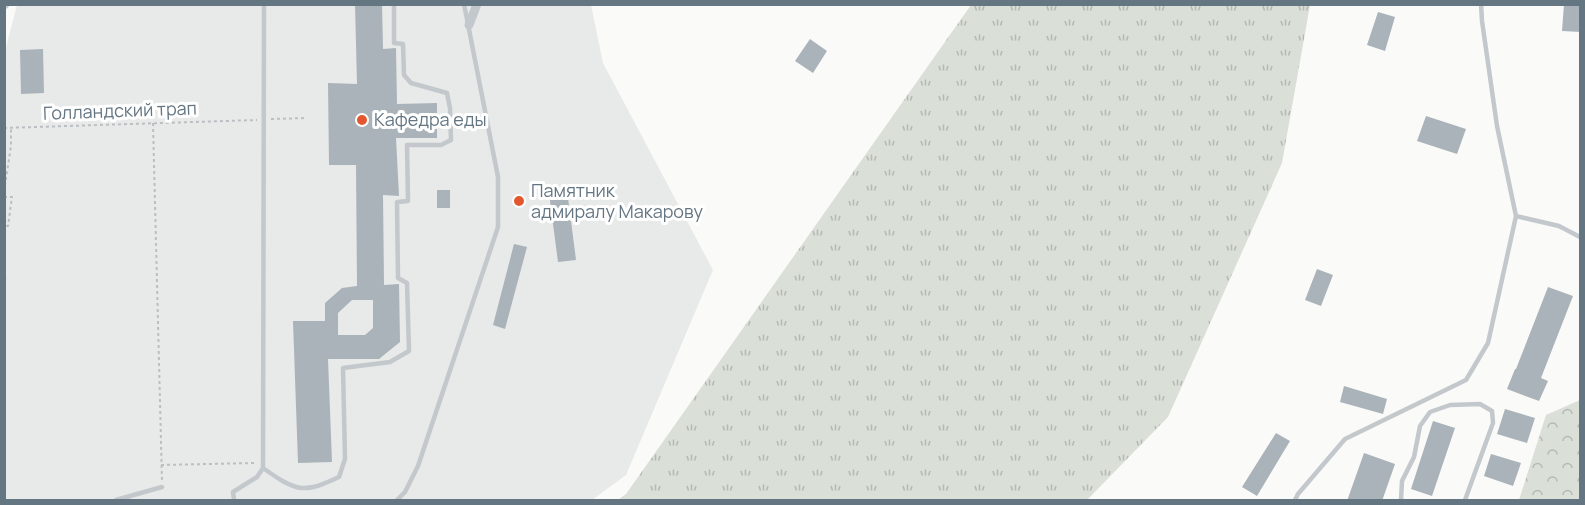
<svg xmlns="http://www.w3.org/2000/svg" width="1585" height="505" viewBox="0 0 1585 505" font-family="Manrope,sans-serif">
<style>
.built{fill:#e8e9e9}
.grass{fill:url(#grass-tufts)}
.forest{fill:url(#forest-crowns)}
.building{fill:#aab3b9;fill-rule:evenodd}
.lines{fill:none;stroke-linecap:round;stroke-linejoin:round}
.path{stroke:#bbbfc2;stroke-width:2;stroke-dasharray:3 3;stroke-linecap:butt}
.lane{stroke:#c3c8cc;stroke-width:4.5}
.street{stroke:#c3c8cc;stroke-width:9}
.poi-dot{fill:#e4572e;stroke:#fff;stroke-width:2}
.labels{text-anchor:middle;stroke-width:6;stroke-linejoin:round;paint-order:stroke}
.street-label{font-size:18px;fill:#657683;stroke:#fff}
.poi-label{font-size:18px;fill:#657683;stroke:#fff;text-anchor:start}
</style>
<defs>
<pattern id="grass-tufts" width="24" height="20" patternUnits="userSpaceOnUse" patternTransform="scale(1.5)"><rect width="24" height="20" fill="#dadfd7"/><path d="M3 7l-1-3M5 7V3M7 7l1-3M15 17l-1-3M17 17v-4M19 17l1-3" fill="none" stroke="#b4b9b4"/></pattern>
<pattern id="forest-crowns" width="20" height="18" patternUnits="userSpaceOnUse" patternTransform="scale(1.5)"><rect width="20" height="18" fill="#dadfd7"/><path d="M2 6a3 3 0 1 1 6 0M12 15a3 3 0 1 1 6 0" fill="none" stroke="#b4b9b4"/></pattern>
</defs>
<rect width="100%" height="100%" fill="#fafaf8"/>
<path class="built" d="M17 5H591L603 63 713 270 626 475 592 500H5L4 55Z"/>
<path class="grass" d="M971 5H1310L1282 163 1168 417 1087 500H618L626 494Z"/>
<path class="forest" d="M1580 400V500H1519L1546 415Z"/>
<path class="building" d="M355 4H382L383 49 396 48 397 104 437 103V138H396L399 196 383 195 384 285 399 284 400 342 379 359H328L332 462 298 463 293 321H325V303L342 288 357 286 356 165H329L328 83 357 84ZM352 300H373V328L365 335H338V313Z
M1564 4H1581V32L1562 31Z
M1378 12 1395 17 1385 51 1367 45Z
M810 39 827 51 813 73 795 61Z
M43 49 44 93 21 94 20 50Z
M1426 116 1466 129 1457 154 1417 141Z
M437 190H450V208H437Z
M567 190 576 260 558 262 549 193Z
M514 244 527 247 505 329 493 325Z
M1317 269 1333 275 1321 306 1305 300Z
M1548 287 1573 296 1541 378 1548 381 1539 401 1507 389 1515 369H1516Z
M1344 386 1387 399 1383 414 1340 402Z
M1505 409 1535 418 1527 443 1497 434Z
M1433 421 1455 428 1432 496 1411 489Z
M1276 433 1290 441 1257 496 1242 487Z
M1364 453 1395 464 1382 501H1347Z
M1491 454 1521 463 1513 486 1484 476Z"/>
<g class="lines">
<path class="path" d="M271 119 307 118
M153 123 162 481
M4 128 257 120
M4 192 11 146V128
M4 197H12L8 226H4
M161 465 254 463"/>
<path class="lane" d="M1481 4 1482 21 1497 126 1516 216 1559 226 1580 237
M4 277V279
M263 468C273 475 289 487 302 488 314 489 328 482 339 477L345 459 343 368 390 362 409 351 407 283 398 278 397 202 408 201 407 145H441L451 140 450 108 447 93 411 83 404 75 403 44 394 43V4
M116 500 162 487
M234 500 233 492 257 477 263 468 264 4
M397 500 405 492 418 466 498 227V177L464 4
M1295 500 1298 494 1345 439 1466 380 1488 343 1516 216
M1401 500 1402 481 1414 457 1420 426 1430 412 1450 405 1480 404 1492 411 1493 423 1465 500"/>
<path class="street" d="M4 5 5 4
M469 25 477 4"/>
</g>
<g class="poi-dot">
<circle cx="362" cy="120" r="6"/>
<circle cx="519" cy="201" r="6"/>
</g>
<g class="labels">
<g class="street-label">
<text transform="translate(120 111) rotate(-2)" y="6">Голландский трап</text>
</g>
<g class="poi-label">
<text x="374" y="126">Кафедра еды</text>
<text x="531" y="197">Памятник<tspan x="531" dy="21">адмиралу Макарову</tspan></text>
</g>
</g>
<rect width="1585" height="505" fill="none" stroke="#657683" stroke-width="12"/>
</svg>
